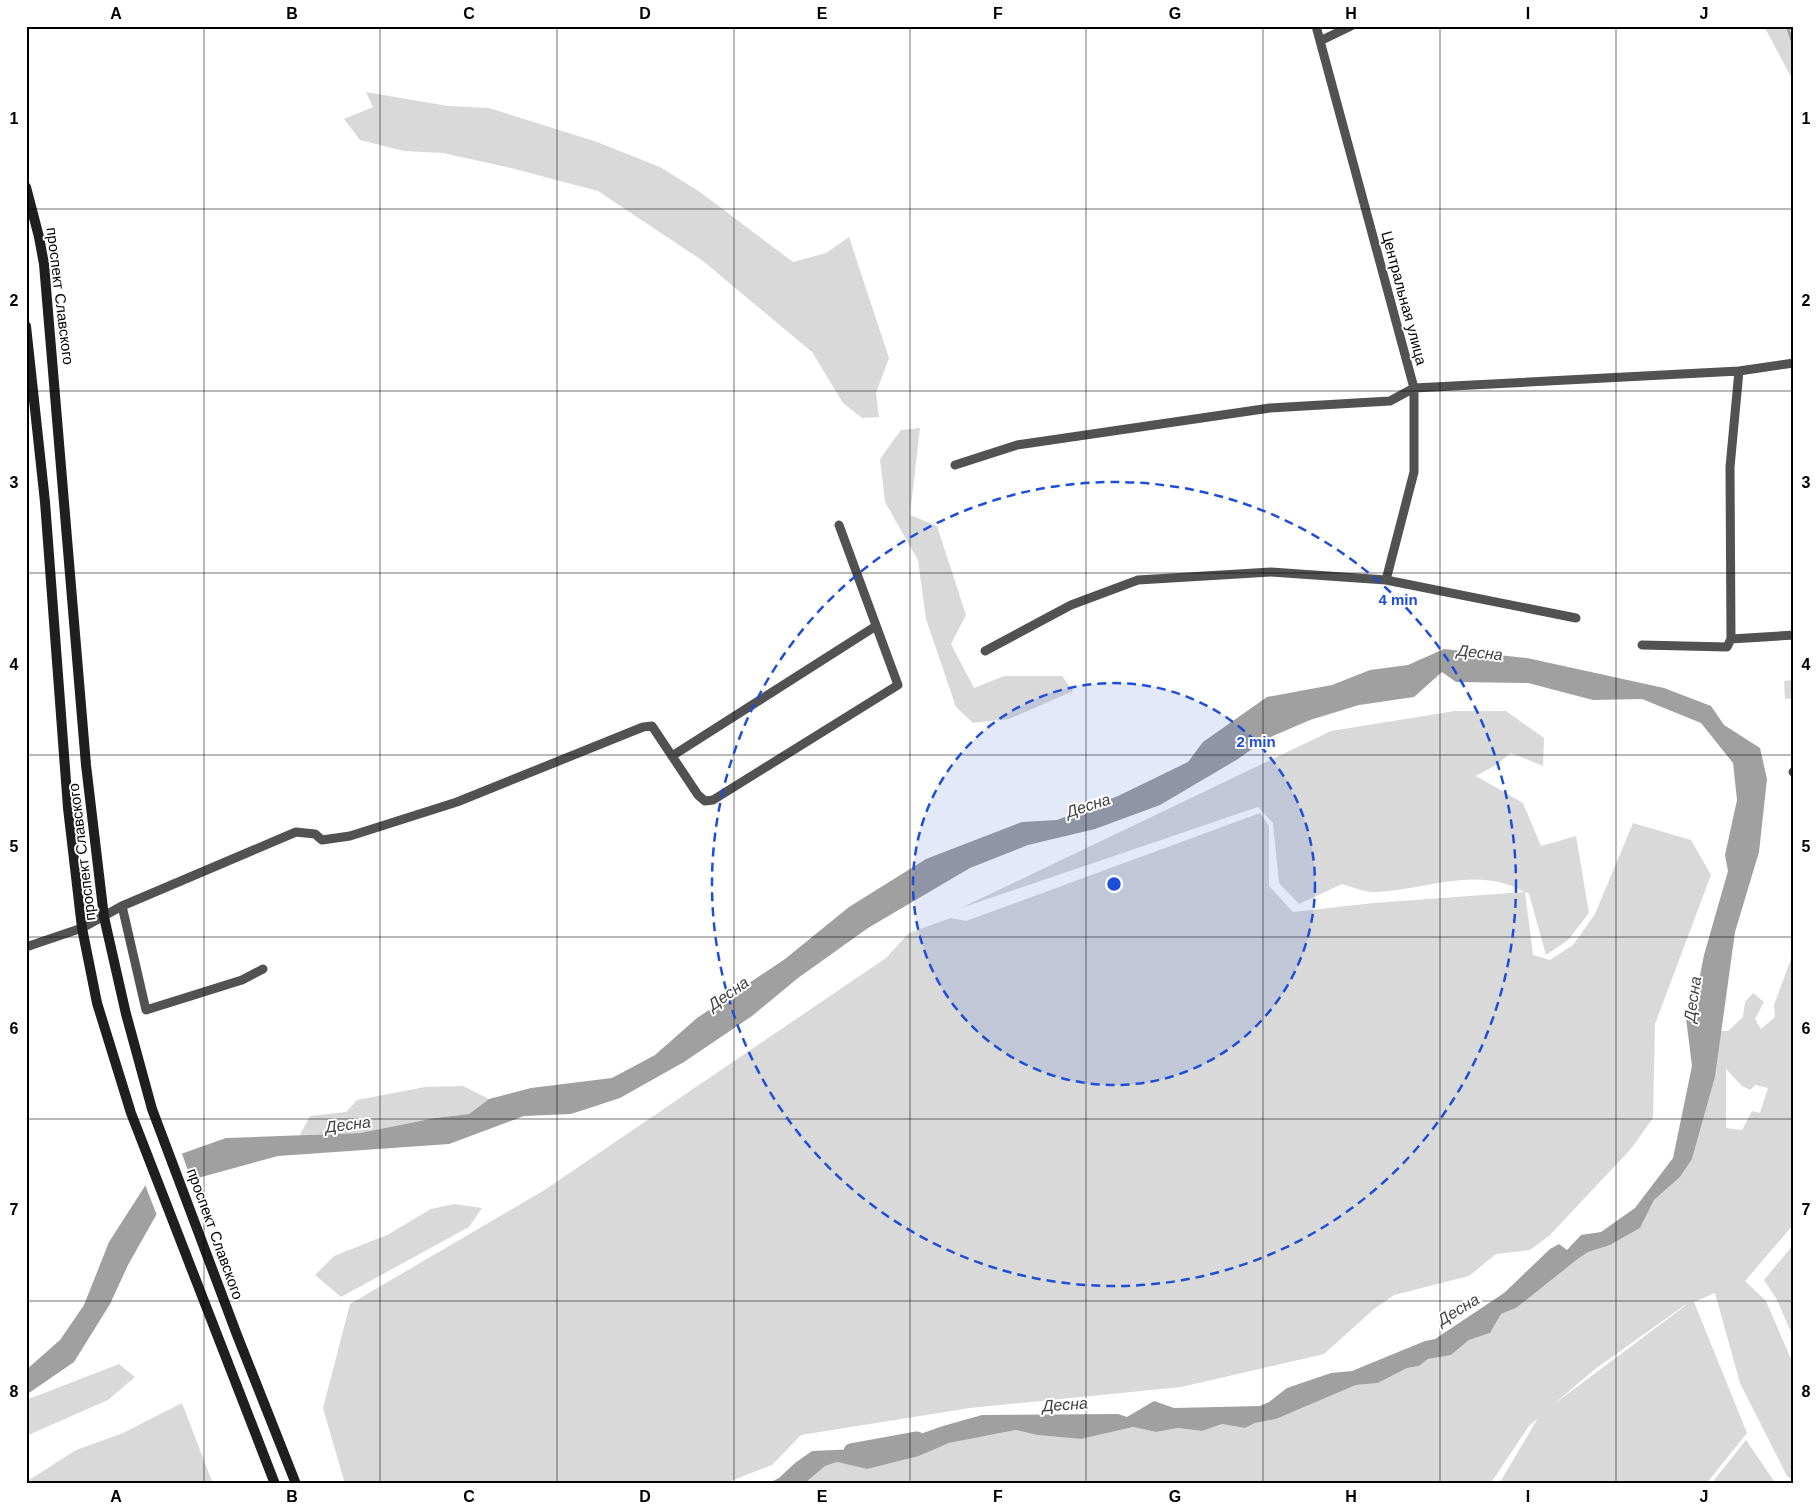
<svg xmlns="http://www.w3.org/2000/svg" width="1820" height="1510" viewBox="0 0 1820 1510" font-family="Helvetica,sans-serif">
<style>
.green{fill:#d9d9d9;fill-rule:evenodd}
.water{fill:#a0a0a0}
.pier{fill:#fff}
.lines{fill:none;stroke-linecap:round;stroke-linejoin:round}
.stream{stroke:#a0a0a0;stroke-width:2.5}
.river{stroke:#a0a0a0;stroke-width:15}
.minor{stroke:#525252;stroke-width:9}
.secondary{stroke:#1f1f1f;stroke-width:10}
.grid{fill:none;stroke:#000;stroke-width:1;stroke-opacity:0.55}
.ring{fill:none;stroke:#1d4ed8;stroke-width:2.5;stroke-dasharray:9 6}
.labels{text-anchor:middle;stroke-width:4;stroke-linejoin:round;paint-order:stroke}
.street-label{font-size:15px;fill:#000;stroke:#fff}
.water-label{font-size:16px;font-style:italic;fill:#414141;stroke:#fff}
.centre{fill:#1d4ed8;stroke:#fff;stroke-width:2.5}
.ring-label{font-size:15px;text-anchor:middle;font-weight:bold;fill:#1d4ed8;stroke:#fff;stroke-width:4;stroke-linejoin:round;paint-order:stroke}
.neatline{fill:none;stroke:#000;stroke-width:2}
.grid-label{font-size:16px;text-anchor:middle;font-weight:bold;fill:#000}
</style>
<rect width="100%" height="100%" fill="#fff"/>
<path class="green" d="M1764 26H1794V77L1790 75Z
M366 92 448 106 489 108 597 142 660 167 700 192 793 262 826 253 849 237 889 358 876 393 879 417 862 418 843 403 812 352 703 261 598 191 511 168 443 153 404 151 360 140 344 119 373 107Z
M920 428 910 515 937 526 966 615 951 644 974 688 1004 676H1062L1073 691 1009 719 973 723 956 707 926 619 918 560 885 502 880 459 901 430Z
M1794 680V698L1785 699 1784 681Z
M1455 711H1506L1544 738 1543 766 1511 753 1496 765 1476 776 1523 803 1541 846 1576 836 1589 913 1568 940 1546 955 1529 894 1525 892 1533 955 1550 960 1573 945 1595 914 1633 823 1691 840 1711 875 1655 1024 1653 1118 1630 1150 1549 1236 1530 1250 1496 1254 1469 1276 1394 1295 1374 1309 1324 1354 1181 1387 970 1408 801 1435 772 1465 723 1484H345L323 1408 350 1304 543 1191 886 958 909 933 951 918 966 921 1260 813 1269 826V886L1293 912 1374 903 1524 892C1478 865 1426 890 1376 892 1366 893 1353 887 1342 884L1299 904 1279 883 1273 823 1258 807 961 908 1331 731Z
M1794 951V1224L1745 1281 1766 1301 1794 1366V1481L1787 1476 1740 1383 1715 1293 1694 1302 1747 1433 1706 1484H1499L1538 1418 1529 1426 1490 1484H804L825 1466 837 1462 867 1469 919 1456 949 1443 1016 1430 1037 1435 1081 1439 1133 1427 1156 1432 1178 1428 1202 1431 1222 1424 1245 1428 1255 1423 1276 1419 1356 1385 1378 1383 1407 1368 1419 1366 1428 1359 1451 1355 1469 1340 1490 1333 1501 1314 1516 1308 1579 1258 1588 1252 1610 1245 1640 1228 1654 1200 1680 1177 1692 1159 1715 1077 1721 1031H1728L1743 1017 1745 1002 1753 993 1764 1002 1755 1019 1761 1029 1775 1017 1774 1005ZM1726 1069 1742 1086 1750 1090 1755 1085 1768 1088 1760 1113 1752 1111 1742 1130 1726 1128ZM1685 1305V1306L1554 1404 1595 1369Z
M463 1086 489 1099 469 1114 435 1118 360 1133 300 1135 310 1116 346 1112 357 1100 425 1087Z
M454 1204 482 1208 469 1227 341 1297 315 1275 334 1256 387 1235 431 1209Z
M1794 1244V1339L1776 1298 1764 1280Z
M119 1364 135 1377 108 1400 26 1436V1400Z
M182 1403 213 1484H26V1482L76 1450 123 1433Z
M1746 1440 1776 1484H1711Z"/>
<path class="water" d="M1444 649 1527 658 1664 688 1711 706 1724 725 1760 748 1767 779 1759 852 1735 932 1715 1077 1692 1159 1680 1177 1654 1200 1640 1228 1610 1245 1588 1252 1579 1258 1516 1308 1501 1314 1490 1333 1469 1340 1451 1355 1428 1359 1419 1366 1407 1368 1378 1383 1356 1385 1276 1419 1255 1423 1245 1428 1222 1424 1202 1431 1178 1428 1156 1432 1133 1427 1081 1439 1037 1435 1016 1430 949 1443 919 1456 867 1469 837 1462 825 1466 804 1484H767L779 1478 795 1463 812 1451 880 1448 943 1426 982 1415 1118 1414 1127 1417 1154 1401 1174 1408 1260 1406 1269 1402 1287 1388 1331 1373 1352 1371 1425 1341 1435 1339 1504 1293 1550 1249 1559 1244 1567 1250 1581 1235 1601 1232 1635 1208 1673 1158 1692 1066 1686 1018 1695 1001 1704 955 1728 871 1725 855 1737 800 1733 763 1701 723 1642 699 1593 700 1528 683 1456 682 1442 672 1414 697 1359 705 1310 720 1266 739 1238 759 1160 805 1095 829 1028 845 970 868 868 928 798 978 752 1016 684 1062 620 1098 571 1114 524 1116 449 1144 278 1156 187 1181 159 1210 128 1265 110 1304 74 1362 26 1395V1370L60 1340 84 1305 109 1242 161 1161 226 1138 360 1133 435 1118 469 1114 489 1099 531 1088 612 1078 655 1055 697 1018 785 959 849 907 926 859 1022 822 1057 820 1118 796 1188 762 1203 742 1267 697 1332 685 1370 670 1408 665Z"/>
<path class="pier" d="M181 1151 192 1182 158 1218 144 1182 159 1159Z"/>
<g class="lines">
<path class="stream" d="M1787 26 1794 47"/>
<path class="river" d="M851 1451 917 1439"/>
<path class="minor" d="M1316 26 1414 388V472L1386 580
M1320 41 1351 26
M1739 371 1794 363
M955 465 1017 445 1270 408 1390 401 1414 388 1739 371 1730 467 1731 639 1794 635
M1642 645 1727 647 1731 639
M985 651 1071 605 1138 580 1271 572 1386 580 1576 618
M672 756 876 626
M1793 772 1794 771
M122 906 146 1010 242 980 263 969
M26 947 82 928 122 906 296 832 315 834 322 840 350 836 457 802 643 727 652 726 698 795 705 801 713 800 898 685 839 525"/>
<path class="secondary" d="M26 187 39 237 44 264 86 765 104 917 126 1014 152 1109 237 1335 296 1484
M26 326 45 502 68 808 82 928 97 1003 131 1113 275 1484"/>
</g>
<path class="grid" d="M204 26V1484M380 26V1484M557 26V1484M734 26V1484M910 26V1484M1086 26V1484M1263 26V1484M1440 26V1484M1616 26V1484M26 209H1794M26 391H1794M26 573H1794M26 755H1794M26 937H1794M26 1119H1794M26 1301H1794"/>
<circle cx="1114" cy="884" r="201" fill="#1d4ed8" fill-opacity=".12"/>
<g class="ring">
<circle cx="1114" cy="884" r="201"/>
<circle cx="1114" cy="884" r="402"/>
</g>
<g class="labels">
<g class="street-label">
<text transform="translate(60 296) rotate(83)" y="5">проспект Славского</text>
<text transform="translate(1404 298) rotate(75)" y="5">Центральная улица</text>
<text transform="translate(82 852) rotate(-97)" y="5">проспект Славского</text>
<text transform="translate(215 1234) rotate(70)" y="5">проспект Славского</text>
</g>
<g class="water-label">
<text transform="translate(1480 652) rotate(6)" y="6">Десна</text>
<text transform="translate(1088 805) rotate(-18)" y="6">Десна</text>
<text transform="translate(728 993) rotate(-35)" y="6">Десна</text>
<text transform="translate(1692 999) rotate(-82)" y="6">Десна</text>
<text transform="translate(348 1124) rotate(-7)" y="6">Десна</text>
<text transform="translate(1458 1309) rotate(-31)" y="6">Десна</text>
<text transform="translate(1065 1404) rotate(-4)" y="6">Десна</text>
</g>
</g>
<circle cx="1114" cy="884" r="8" class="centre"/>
<g class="ring-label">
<text x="1398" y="605">4 min</text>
<text x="1256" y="747">2 min</text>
</g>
<rect width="1820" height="1510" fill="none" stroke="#ffffff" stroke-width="55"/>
<rect x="28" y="28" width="1764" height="1454" class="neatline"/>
<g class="grid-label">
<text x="116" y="19">A</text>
<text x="292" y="19">B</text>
<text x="469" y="19">C</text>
<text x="645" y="19">D</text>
<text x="822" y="19">E</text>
<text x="998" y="19">F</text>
<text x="1175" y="19">G</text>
<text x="1351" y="19">H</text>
<text x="1528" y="19">I</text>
<text x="1704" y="19">J</text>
<text x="14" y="124">1</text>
<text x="1806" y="124">1</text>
<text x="14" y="306">2</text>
<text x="1806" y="306">2</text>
<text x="14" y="488">3</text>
<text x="1806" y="488">3</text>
<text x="14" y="670">4</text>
<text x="1806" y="670">4</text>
<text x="14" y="852">5</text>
<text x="1806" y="852">5</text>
<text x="14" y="1034">6</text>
<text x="1806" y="1034">6</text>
<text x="14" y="1215">7</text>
<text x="1806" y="1215">7</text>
<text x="14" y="1397">8</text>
<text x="1806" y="1397">8</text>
<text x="116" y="1502">A</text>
<text x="292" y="1502">B</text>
<text x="469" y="1502">C</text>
<text x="645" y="1502">D</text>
<text x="822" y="1502">E</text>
<text x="998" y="1502">F</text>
<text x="1175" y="1502">G</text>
<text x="1351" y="1502">H</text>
<text x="1528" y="1502">I</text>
<text x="1704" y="1502">J</text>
</g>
</svg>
